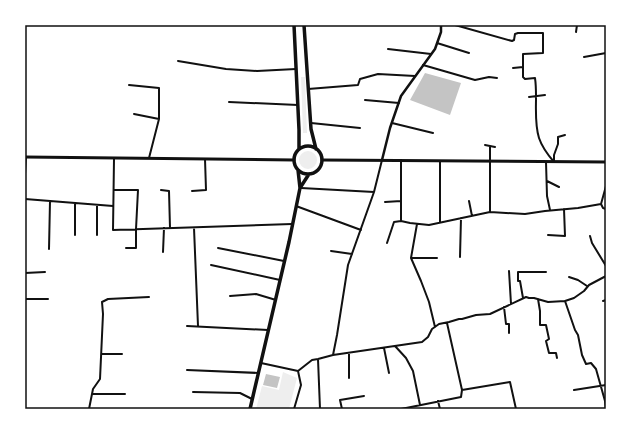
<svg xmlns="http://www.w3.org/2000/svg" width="631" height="434" viewBox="0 0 631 434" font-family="'Nunito Sans',sans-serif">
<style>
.green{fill:#eee}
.building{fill:#c4c4c4}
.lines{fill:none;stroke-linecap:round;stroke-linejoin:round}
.minor{stroke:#111;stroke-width:2}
.tertiary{stroke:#111;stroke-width:2.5}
.secondary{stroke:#111;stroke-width:3}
.primary{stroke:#111;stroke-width:3.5}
.neatline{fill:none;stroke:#111;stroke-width:1.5}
</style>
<rect width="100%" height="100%" fill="#fff"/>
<path class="green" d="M301 77H305L307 133H303Z
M299 160a9 9 0 1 1 18 0a9 9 0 1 1-18 0Z
M283 372 297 378 289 409H256L262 386 279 390Z"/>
<path class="building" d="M425 73 461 83 450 115 410 100Z
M266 374 280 377 277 388 263 385Z"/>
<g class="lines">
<path class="minor" d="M455 25 512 41 514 40 515 34 518 33H543V53L523 54V77L525 79 535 78C538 98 533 119 539 138 542 147 548 155 554 162
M576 32 577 25
M437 43 469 53
M388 49 431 54
M584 57 606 53
M178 61 226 69 257 71 296 69
M423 65 475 80 489 77 497 78
M513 68 523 67
M129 85 159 88V119L149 158
M308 89 358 85 360 79 378 74 415 76
M529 97 545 95
M365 100 399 103
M229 102 298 105
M134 114 159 119
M311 123 360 128
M392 123 433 133
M485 145 490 146
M114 159 113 230 292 224
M401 161V221L410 223 429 225 490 212 525 214 545 211 578 208 601 204
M440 161V222
M554 161V155L558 144V137L565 135
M546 162 547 196 550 210
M25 174 26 157
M547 181 559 187
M301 188 374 192
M114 190H138L136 229V248H126
M161 190 169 191 170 228
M192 191 206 190 205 159
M25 199 113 206
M469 201 472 216
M385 202 401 201
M75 203V235
M601 204 606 186
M601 204 603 208 606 209
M296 206 361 230
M490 212V146L495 147
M417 224 411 258 421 281 429 302 435 327
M194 228 198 326
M97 235V205
M548 235 565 236 564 209
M590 236 592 243 606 266
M387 243 394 222 401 221
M218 248 284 261
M49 249 50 201
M331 251 352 254
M163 252 164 228
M460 257 461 218
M411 258H437
M211 265 280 280
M509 271 511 304
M25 273 45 272
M569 277 578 280 587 286
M230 296 256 294 276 300
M523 298 520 281H518V272H546
M25 299H48
M538 299 540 311V325H546L549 339 546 341 549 353H556L557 358
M565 301 575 330 578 335 582 355 586 364 591 363 596 369 605 401 606 409
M603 301 606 300
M504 307 506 324H509V333
M447 323 462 390 510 382 516 409
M187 326 268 330
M395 346 406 358 413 371 420 405
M384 348 389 373
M349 353V378
M102 354H122
M333 355 337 335 348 265 374 192 382 160
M318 359 320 409
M261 363 298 371 312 360 318 359 333 355 422 342 428 337 432 329 439 324 449 322 459 319H462L476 315 490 314 526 297 529 298H534L548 302 565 301 574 298 584 291 589 285 606 276
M187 370 259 373
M574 390 606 385
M193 392 240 393 252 399
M92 394H125
M438 401 440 409
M89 409 93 389 100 379 103 314 102 302 108 299 149 297
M294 409 301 385 298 371
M342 409 340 400 364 396
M401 409 461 397 462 390"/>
<path class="tertiary" d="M382 160 390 128 401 96 435 49 441 32V25"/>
<path class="secondary" d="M25 157 294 160
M322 160 606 162"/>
<path class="primary" d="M294 25 299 130V149
M304 25 311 129 316 149
M294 160a14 14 0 1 1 28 0a14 14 0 1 1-28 0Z
M298 170 300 188
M250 409 289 242 300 188 309 174"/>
</g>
<rect width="631" height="434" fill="none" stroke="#ffffff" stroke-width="52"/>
<rect x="26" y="26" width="579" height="382" class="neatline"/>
</svg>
